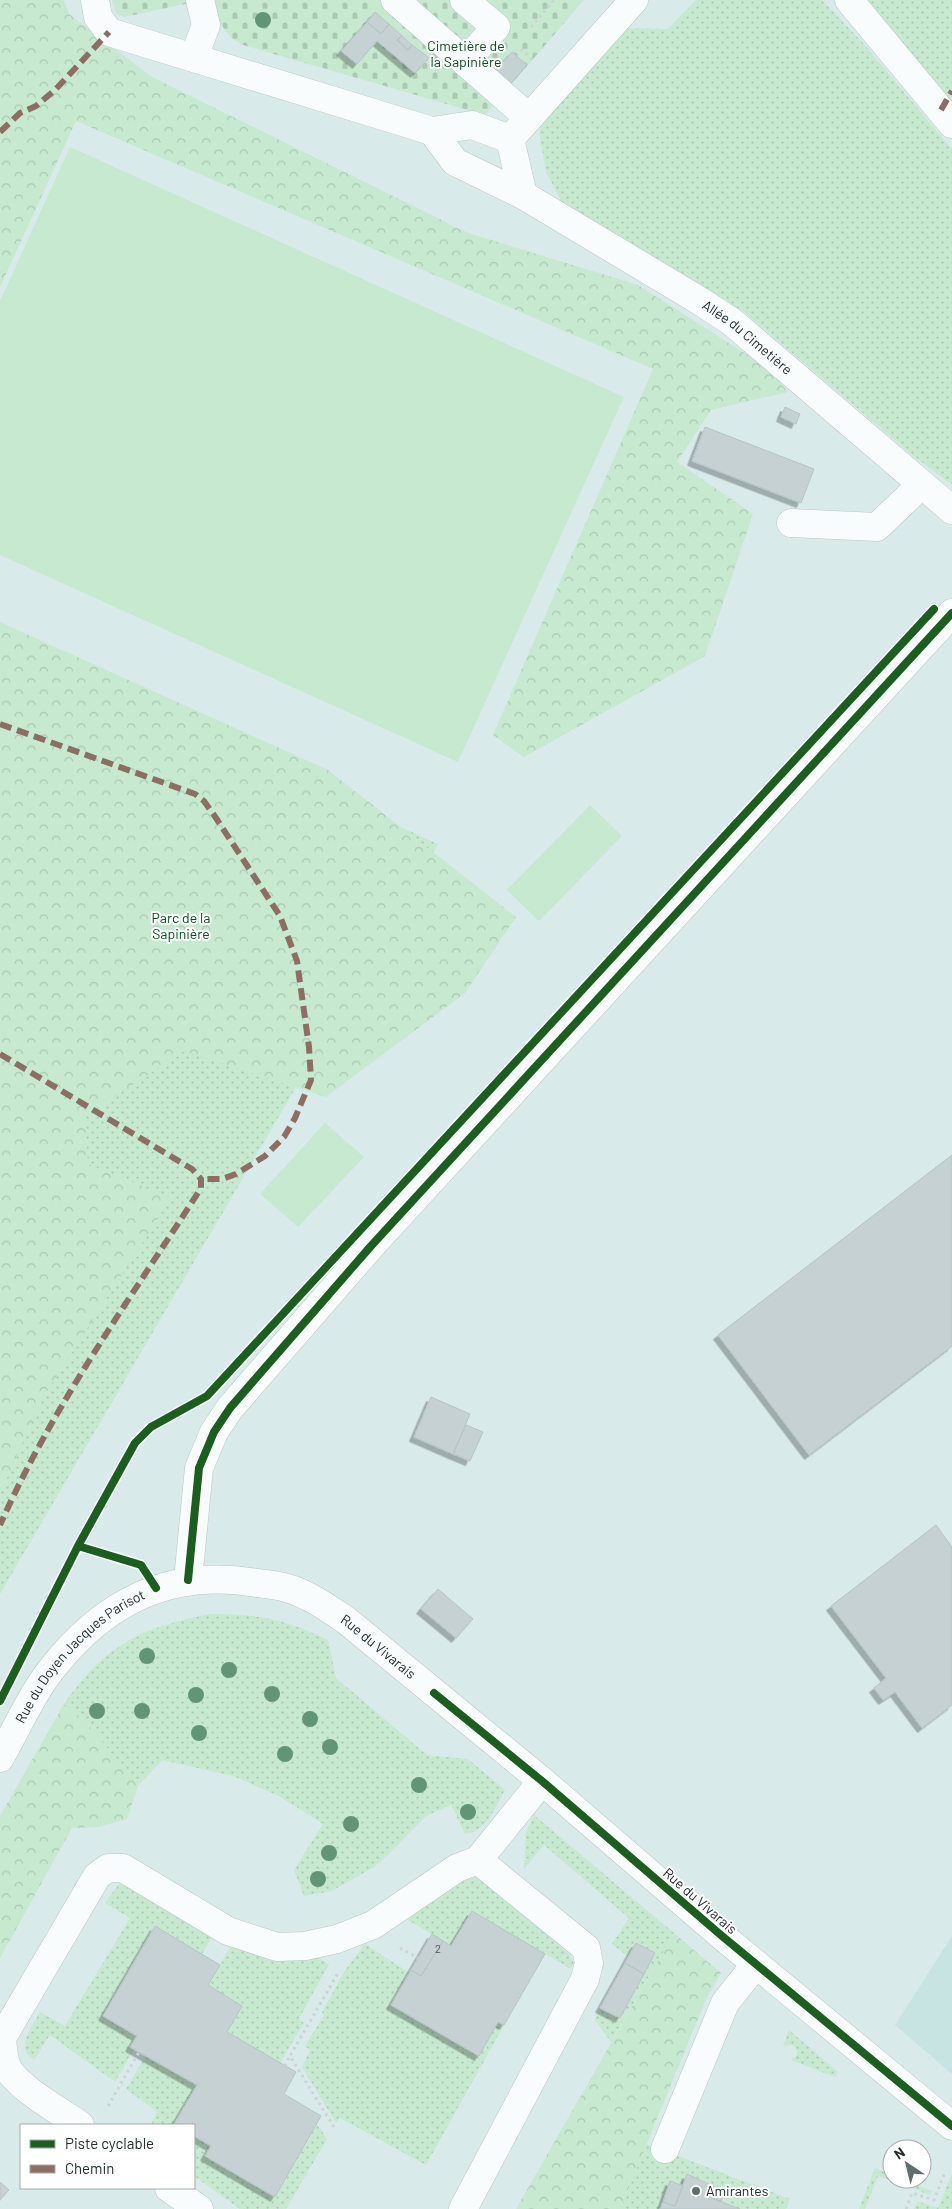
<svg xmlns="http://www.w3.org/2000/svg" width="952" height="2209" viewBox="0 0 952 2209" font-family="Barlow,sans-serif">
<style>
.built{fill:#c7e4e3}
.grass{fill:url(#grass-dots)}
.forest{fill:url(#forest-crowns)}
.cemetery{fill:url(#cemetery-stones)}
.pitch{fill:#c6e9d0}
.building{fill:#c5d1d3;stroke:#b7c4c6;filter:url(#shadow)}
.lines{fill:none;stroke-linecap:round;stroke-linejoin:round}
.minor-casing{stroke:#b9c7c7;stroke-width:29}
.path{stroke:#ced2d2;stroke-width:3;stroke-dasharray:2.5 4;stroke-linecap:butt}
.minor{stroke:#f9fcfc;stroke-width:28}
.quiet{stroke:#8d6e63;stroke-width:6;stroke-dasharray:12 6;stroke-linecap:butt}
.cycleway-casing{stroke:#fff;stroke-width:11}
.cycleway{stroke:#1b5e20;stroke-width:8}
.tree{fill:#629575}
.poi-dot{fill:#616e6e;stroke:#fff;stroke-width:2}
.labels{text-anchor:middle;stroke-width:4;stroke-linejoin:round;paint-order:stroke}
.number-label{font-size:11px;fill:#4a5556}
.park-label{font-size:14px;fill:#015016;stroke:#fff}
.street-label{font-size:14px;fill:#212c2c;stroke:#fff}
.poi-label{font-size:14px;fill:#212c2c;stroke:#fff;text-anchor:start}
</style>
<defs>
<pattern id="grass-dots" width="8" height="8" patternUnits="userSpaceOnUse" patternTransform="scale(1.25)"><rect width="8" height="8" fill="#c6e9d0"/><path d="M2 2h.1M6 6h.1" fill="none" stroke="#aac8b3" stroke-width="1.8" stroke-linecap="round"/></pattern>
<pattern id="forest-crowns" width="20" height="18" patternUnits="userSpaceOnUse" patternTransform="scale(1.25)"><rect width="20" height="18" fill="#c6e9d0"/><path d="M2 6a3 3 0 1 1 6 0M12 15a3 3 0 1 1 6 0" fill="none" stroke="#aac8b3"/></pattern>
<pattern id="cemetery-stones" width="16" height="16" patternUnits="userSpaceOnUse" patternTransform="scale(1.25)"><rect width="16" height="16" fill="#c6e9d0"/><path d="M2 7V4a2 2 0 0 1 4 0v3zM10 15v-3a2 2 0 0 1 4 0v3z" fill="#aac8b3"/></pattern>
<filter id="shadow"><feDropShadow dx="-4.5" dy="4.5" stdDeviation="0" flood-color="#0004"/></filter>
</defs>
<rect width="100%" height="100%" fill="#d9eaea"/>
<path class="built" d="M952 1936V2074L895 2025Z"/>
<path class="grass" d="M696 0H822L864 44 952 149V485L911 454 744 312 566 210 546 172 539 132 549 110 624 28 668 29Z
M860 0H952V111Z
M0 645 438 844 0 1594Z
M210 1614C258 1614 285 1619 328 1640L336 1678 427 1755 468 1759 505 1790C495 1808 487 1831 465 1834L451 1805 426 1816 393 1850 374 1867 332 1891 304 1896 294 1870 323 1824 279 1796 233 1776 162 1760 138 1786 86 1722 64 1704C107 1644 140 1628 210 1614Z
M534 1815 674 1933 611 2042 595 2020 600 2008 620 2017 655 1953 636 1943 629 1957 612 1944 629 1918 544 1845 524 1869 526 1833Z
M473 1876 487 1884 570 1955 574 1963 571 1969 472 1911 451 1946 408 1920 452 1884Z
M119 1884 126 1886 212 1937 202 1954 154 1926 103 2016 137 2036 131 2047 134 2049 115 2082 50 2035 34 2060C14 2047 32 2028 40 2012L65 2026 130 1918 105 1903Z
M365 1944 410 1973 391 2005 478 2056 498 2022 504 2025 426 2165 340 2118 336 2123 302 2067 310 2050 305 2046 324 2015 322 2012 344 1972Z
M231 1946 265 1958 290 1960 317 1957 329 1964 299 2019 304 2023 280 2063 227 2032 242 2006 208 1985Z
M789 2030 838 2072 835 2077 791 2060 797 2055V2050L793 2045 783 2046Z
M146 2055 197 2085 175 2125H151L157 2112 126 2089Z
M317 2124 327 2139 286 2209H240L194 2176V2136L211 2146 206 2156 275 2197Z
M647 2144 790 2199 786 2209H740L721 2201 725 2191 687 2175 683 2186 670 2181 660 2209H620Z
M875 2168 892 2175V2179H902L932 2191 930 2195 878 2176 865 2209H859Z
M952 2174V2209H914L917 2201 938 2208Z"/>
<path class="forest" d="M0 0H64L69 14 152 77 468 233 638 285 768 368 788 392 711 410 677 462 753 514 705 656 524 757 493 735 653 369 76 121 0 287Z
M0 622 328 770 516 917 465 993 326 1097 184 1051 85 1116 88 1164 171 1198 42 1399 0 1494Z
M64 1704 86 1722 138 1786 127 1819 98 1827 72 1828 0 1958V1816Z
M674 1933 721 1973 707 1997 620 2209H516Z"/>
<path class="cemetery" d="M112 0H204L124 17 116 13Z
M214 0H584L485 115 243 45C223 35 219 21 214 0Z"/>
<path class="pitch" d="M70 147 624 397 458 762 0 555V301Z
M590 805 622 836 539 921 507 890Z
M325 1123 364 1157 298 1227 260 1194Z"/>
<path class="building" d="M375 12 389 24 381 34 367 22Z
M367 22 381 34 389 24 402 36 397 40 408 50 412 45 429 58 415 73 377 41 357 64 341 51Z
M402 36 412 45 408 50 397 40Z
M512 52 527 65 507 88 491 75Z
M785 407 800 414 796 424 781 417Z
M705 427 814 469 801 503 692 461Z
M952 1155V1346L809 1455 718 1335Z
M431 1397 470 1414 453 1454 414 1437Z
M466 1425 483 1432 470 1461 453 1454Z
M936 1525 952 1547V1705L922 1728 895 1692 883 1700 874 1688 886 1678 831 1606Z
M438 1589 473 1619 456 1638 421 1609Z
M472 1911 545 1954 504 2025 498 2022 479 2056 391 2005 411 1970 421 1976 443 1941 451 1946Z
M155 1926 220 1965 208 1985 242 2006 227 2032 296 2072 284 2094 321 2116 275 2197 205 2156 211 2146 194 2136V2125L174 2124 197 2085 130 2047 137 2036 103 2016Z
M432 1934 443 1941 421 1976 411 1970Z
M636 1943 655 1953 644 1974 625 1963Z
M625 1963 644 1974 620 2018 600 2008Z
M687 2174 713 2186 709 2197 740 2209H660L663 2202 675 2206Z
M670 2181 683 2186 675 2206 663 2202Z
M0 2182 9 2190 0 2200Z
M713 2186 725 2191 721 2201 709 2197Z"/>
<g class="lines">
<defs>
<g id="minor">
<path d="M95 0 98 17 109 32 432 131 472 125 510 139 523 195 455 162 432 131"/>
<path d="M395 0 529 118"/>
<path d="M464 0 496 27 465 62"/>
<path d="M849 0 952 124"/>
<path d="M194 57 206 25 200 0"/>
<path d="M510 139 634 0"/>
<path id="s1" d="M523 195 700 301 732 322 952 510"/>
<path d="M791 523 877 527 922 484"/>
<path d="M188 1580 199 1468 214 1432 230 1408 371 1246 952 613"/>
<path id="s2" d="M0 1758C17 1728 32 1693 54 1666 107 1600 172 1568 257 1583 266 1584 277 1585 287 1588 308 1594 328 1608 347 1621L542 1781 722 1936 952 2126"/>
<path d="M80 2125C61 2112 19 2088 8 2069 3 2059 3 2048 2 2038L97 1876 108 1868H123L228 1931 277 1947 305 1946 337 1939 373 1925 457 1868 478 1860 542 1781"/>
<path d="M665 2149 725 2003 756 1964"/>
<path d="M169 2188 199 2209"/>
<path d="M463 2209 585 1979 589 1963 586 1948 478 1860"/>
</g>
</defs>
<use href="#minor" class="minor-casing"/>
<path class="path" d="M531 27 554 0
M521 49 535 62
M400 1948 418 1958
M285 2066 290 2056
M108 2106 139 2052
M334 2127 290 2056 338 1973
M906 2209 912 2193 934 2200 945 2172"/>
<use href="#minor" class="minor"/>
<path class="quiet" d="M941 110 952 91
M0 132 20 113 36 106 55 90 109 32
M0 724 195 794 204 801 216 818 280 916 297 961 309 1047 311 1080 295 1118 284 1137 265 1156 236 1174 222 1179H201
M0 1054 192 1169 201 1179V1188C131 1298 53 1405 0 1525"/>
<defs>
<path id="cycleway" d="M78 1546 141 1565 156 1588
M188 1580 199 1468 214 1432 230 1408 371 1246 952 613
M434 1693 542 1781 722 1936 952 2126
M0 1701 78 1546 135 1443 151 1427 207 1396 934 609"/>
</defs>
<use href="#cycleway" class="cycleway-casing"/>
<use href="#cycleway" class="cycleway"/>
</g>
<g class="tree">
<circle cx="263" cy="20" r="8"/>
<circle cx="147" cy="1656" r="8"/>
<circle cx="229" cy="1670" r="8"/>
<circle cx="272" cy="1694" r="8"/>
<circle cx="196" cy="1695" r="8"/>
<circle cx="97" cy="1711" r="8"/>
<circle cx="142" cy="1711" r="8"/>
<circle cx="310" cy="1719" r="8"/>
<circle cx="199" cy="1733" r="8"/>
<circle cx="330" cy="1747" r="8"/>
<circle cx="285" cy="1754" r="8"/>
<circle cx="419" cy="1785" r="8"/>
<circle cx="468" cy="1812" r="8"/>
<circle cx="351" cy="1824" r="8"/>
<circle cx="329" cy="1853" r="8"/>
<circle cx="318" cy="1879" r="8"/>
</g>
<circle class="poi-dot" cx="696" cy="2191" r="5"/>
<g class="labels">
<g class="number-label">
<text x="438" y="1953">2</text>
</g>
<g class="park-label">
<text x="466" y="51">Cimetière de<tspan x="466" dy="16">la Sapinière</tspan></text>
<text x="181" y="923">Parc de la<tspan x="181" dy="16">Sapinière</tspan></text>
</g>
<g class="street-label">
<text dy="5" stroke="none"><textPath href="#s1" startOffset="266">Allée du Cimetière</textPath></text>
<text dy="5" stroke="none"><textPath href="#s2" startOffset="478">Rue du Vivarais</textPath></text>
<text dy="5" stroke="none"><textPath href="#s2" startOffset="132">Rue du Doyen Jacques Parisot</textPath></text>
<text transform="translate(700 1901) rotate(41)" y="5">Rue du Vivarais</text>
</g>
<g class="poi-label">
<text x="706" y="2196">Amirantes</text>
</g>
</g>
<rect x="20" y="2124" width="175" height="65" fill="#ffffff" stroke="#a6abab"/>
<rect x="30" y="2140" width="25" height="8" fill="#1b5e20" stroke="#a6abab"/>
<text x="65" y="2149" font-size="15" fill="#212c2c">Piste cyclable</text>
<rect x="30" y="2165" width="25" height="8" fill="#8d6e63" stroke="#a6abab"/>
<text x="65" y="2174" font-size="15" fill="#212c2c">Chemin</text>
<g transform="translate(907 2164) rotate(325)"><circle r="24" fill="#ffffff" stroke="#a6abab"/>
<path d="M0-4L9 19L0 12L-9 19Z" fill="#616e6e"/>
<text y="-8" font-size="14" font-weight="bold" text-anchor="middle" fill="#212c2c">N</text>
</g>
</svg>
